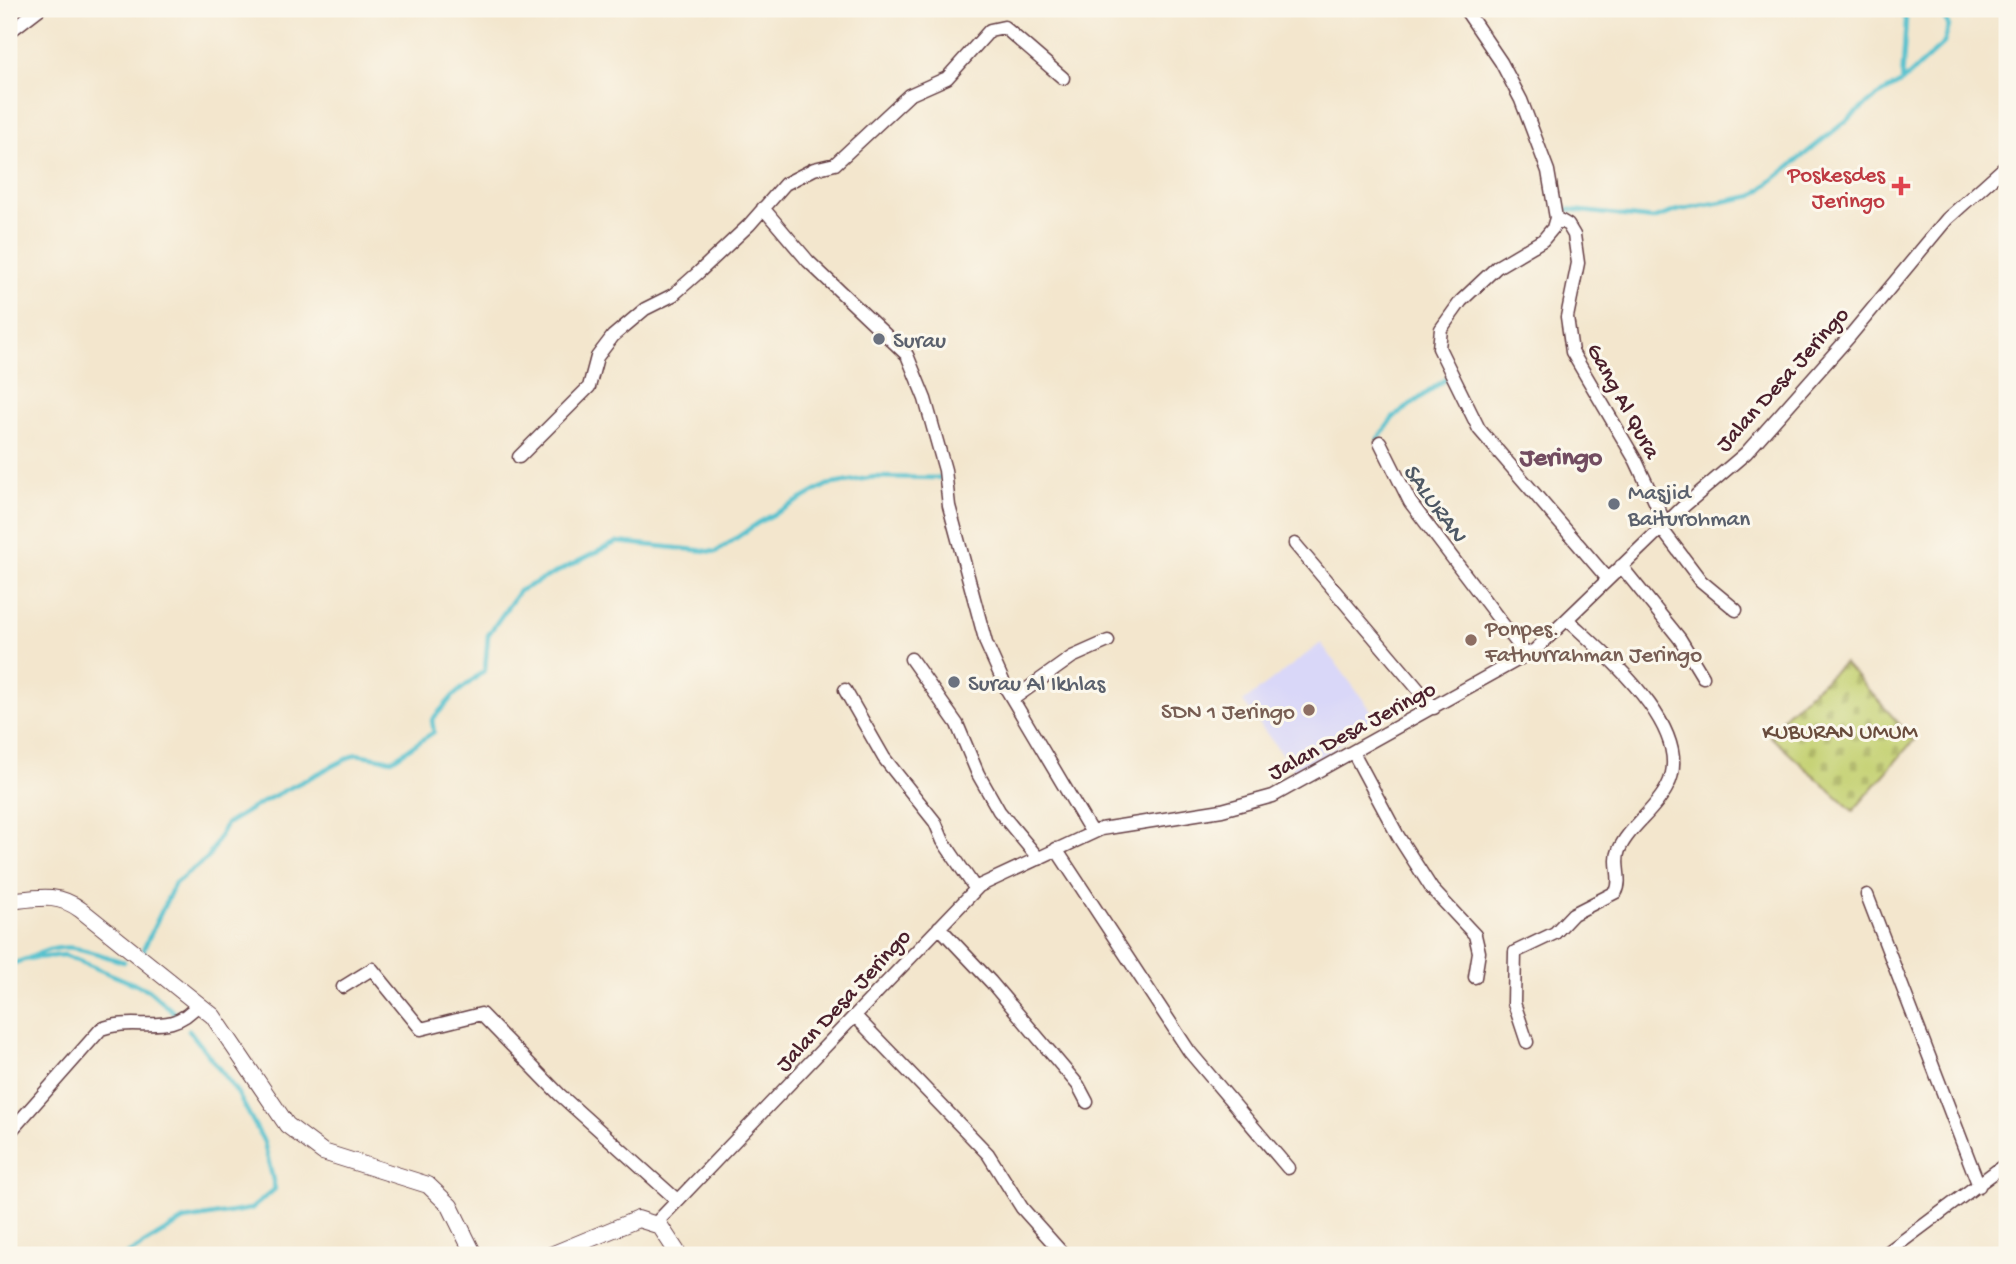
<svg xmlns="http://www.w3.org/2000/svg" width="2016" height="1264" viewBox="0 0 2016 1264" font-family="'Gochi Hand',sans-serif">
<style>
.built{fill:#d9d7f8}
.cemetery{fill:url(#cemetery-stones);stroke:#88784f;stroke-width:2}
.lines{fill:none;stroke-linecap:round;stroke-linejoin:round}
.stream{stroke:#55c1ce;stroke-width:4.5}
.minor-casing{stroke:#633d43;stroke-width:15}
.tertiary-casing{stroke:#633d43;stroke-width:18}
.minor{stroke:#fff;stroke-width:12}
.tertiary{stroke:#fff;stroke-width:16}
.health-dot{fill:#e0444e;stroke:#fbf7ec;stroke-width:2.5}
.worship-dot{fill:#6b7280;stroke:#fbf7ec;stroke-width:2.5}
.education-dot{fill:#8d6e63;stroke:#fbf7ec;stroke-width:2.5}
.labels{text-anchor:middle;stroke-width:6;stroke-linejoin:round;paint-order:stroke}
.health-label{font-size:23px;fill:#be3a42;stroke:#fbf7ec;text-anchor:end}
.worship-label{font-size:23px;fill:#5b616d;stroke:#fbf7ec;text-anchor:start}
.street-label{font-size:23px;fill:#4a1f2b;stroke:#fbf7ec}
.education-label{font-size:23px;fill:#785e54;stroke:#fbf7ec;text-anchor:start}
.park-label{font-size:23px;fill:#694c3d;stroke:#fbf7ec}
.water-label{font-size:24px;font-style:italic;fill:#4e5864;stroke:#fbf7ec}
.quarter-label{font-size:26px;font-weight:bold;fill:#724c61;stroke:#fbf7ec}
</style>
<defs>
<pattern id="cemetery-stones" width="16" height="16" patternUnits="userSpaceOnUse" patternTransform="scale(1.75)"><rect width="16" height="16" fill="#c5d173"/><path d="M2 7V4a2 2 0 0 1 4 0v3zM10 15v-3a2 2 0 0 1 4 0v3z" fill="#abb364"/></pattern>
</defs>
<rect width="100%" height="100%" fill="#fbf7ec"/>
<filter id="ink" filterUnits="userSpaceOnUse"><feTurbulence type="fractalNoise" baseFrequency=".0143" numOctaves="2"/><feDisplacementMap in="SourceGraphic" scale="14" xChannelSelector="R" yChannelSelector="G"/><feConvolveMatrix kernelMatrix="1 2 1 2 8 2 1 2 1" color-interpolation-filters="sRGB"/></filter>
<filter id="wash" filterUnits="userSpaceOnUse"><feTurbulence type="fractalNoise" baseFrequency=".00686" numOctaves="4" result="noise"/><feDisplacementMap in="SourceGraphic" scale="28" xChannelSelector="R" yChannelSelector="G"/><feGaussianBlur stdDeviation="1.57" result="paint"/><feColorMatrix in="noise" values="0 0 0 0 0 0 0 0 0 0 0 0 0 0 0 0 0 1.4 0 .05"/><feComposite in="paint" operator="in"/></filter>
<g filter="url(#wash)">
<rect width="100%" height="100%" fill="#f3e6cd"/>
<path class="built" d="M1321 643 1376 717 1298 776 1243 702Z"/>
<path class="cemetery" d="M1844 663 1914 740 1853 811 1770 736 1786 714Z"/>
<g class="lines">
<path class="stream" d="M1898 9 1906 19 1902 82
M1565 209 1653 219 1679 210 1753 196 1877 96 1902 82 1944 43 1949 26 1938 9
M1378 439 1393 418 1447 378
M143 956 144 948 175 883 208 858 226 824 266 800 356 754 392 760 434 732 432 720 453 696 485 670 488 635 519 591 617 542 716 552 758 523 827 485 874 477 939 478
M29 958C68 938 85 951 124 962
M9 965 26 959 64 955 149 990 179 1017
M126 1255 184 1220 251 1209 275 1189 264 1142 237 1092 189 1030"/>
</g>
</g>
<g filter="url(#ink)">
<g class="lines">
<defs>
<path id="minor" d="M1465 9 1501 62 1521 100 1548 171 1556 218 1553 228 1543 240 1497 267 1461 301 1441 329 1439 348 1479 429 1608 579
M9 32 39 9
M763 208 808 261 907 355 925 399 945 470 949 506 986 643 1007 690 1092 833
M1556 218 1568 225 1574 235 1578 263 1567 317 1572 352 1636 461 1665 523
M1380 442 1410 502 1527 656
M519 457 589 387 597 357 613 336 645 309 673 295 699 272 749 225 785 184 814 169 835 164 909 95 947 78 990 30 1004 27 1063 78
M1661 528 1701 581 1736 610
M1295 544 1434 708
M1621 566 1680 639 1703 677
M911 659 957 724 978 774 999 811 1039 859
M845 690 884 758 935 822 943 841 975 888
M1013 699 1072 657 1108 641
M1353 752 1398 836 1432 889 1475 935 1479 952 1475 977
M1056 849 1189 1051 1288 1168
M1867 895 1979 1186
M939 927 991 982 1078 1085 1087 1102
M343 987 372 969 421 1029 481 1014 559 1094 677 1200
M856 1017 988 1154 1022 1208 1064 1255
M1527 1042 1514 1003 1515 952 1555 933 1573 914 1616 892C1623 879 1613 864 1619 850 1628 828 1655 811 1667 787 1698 730 1603 653 1567 619
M9 1133 101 1029C136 1015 171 1039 198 1004
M656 1223 979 886 1101 829 1222 810 1273 796 1535 650 1684 506 1746 453 1849 337 1947 219 2007 165
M1884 1255 2007 1163"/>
<path id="tertiary" d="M9 901C36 898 58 892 81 910L213 1016 287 1125 323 1152 428 1185 450 1206 474 1255
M551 1255 638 1219 660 1226 679 1255"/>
</defs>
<use href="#minor" class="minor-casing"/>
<use href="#tertiary" class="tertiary-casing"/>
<use href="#minor" class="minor"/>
<use href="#tertiary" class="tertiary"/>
</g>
</g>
<path class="health-dot" d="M1897.5 175.5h7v7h7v7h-7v7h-7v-7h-7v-7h7z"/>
<g class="worship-dot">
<circle cx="879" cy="339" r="7"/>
<circle cx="1614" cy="504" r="7"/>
<circle cx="954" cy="682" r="7"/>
</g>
<g class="education-dot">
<circle cx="1471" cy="640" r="7"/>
<circle cx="1309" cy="710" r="7"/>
</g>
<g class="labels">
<g class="health-label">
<text x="1885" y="181">Poskesdes<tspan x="1885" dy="26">Jeringo</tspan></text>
</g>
<g class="worship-label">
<text x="893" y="347">Surau</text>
<text x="1628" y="499">Masjid<tspan x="1628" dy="26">Baiturohman</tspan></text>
<text x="968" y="690">Surau Al Ikhlas</text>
</g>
<g class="street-label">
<text transform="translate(1781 378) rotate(-48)" y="8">Jalan Desa Jeringo</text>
<text transform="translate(1625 400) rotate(61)" y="8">Gang Al Qura</text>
<text transform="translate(1351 729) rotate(-28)" y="8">Jalan Desa Jeringo</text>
<text transform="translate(842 999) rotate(-47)" y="8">Jalan Desa Jeringo</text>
</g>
<g class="education-label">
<text x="1485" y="635">Ponpes.<tspan x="1485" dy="26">Fathurrahman Jeringo</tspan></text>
<text x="1295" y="718" text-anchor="end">SDN 1 Jeringo</text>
</g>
<g class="park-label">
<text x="1840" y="738">KUBURAN UMUM</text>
</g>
<g class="water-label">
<text transform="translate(1436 502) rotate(54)" y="8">SALURAN</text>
</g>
<g class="quarter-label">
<text x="1561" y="464">Jeringo</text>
</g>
</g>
<rect width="2016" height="1264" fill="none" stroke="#fbf7ec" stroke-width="35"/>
</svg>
